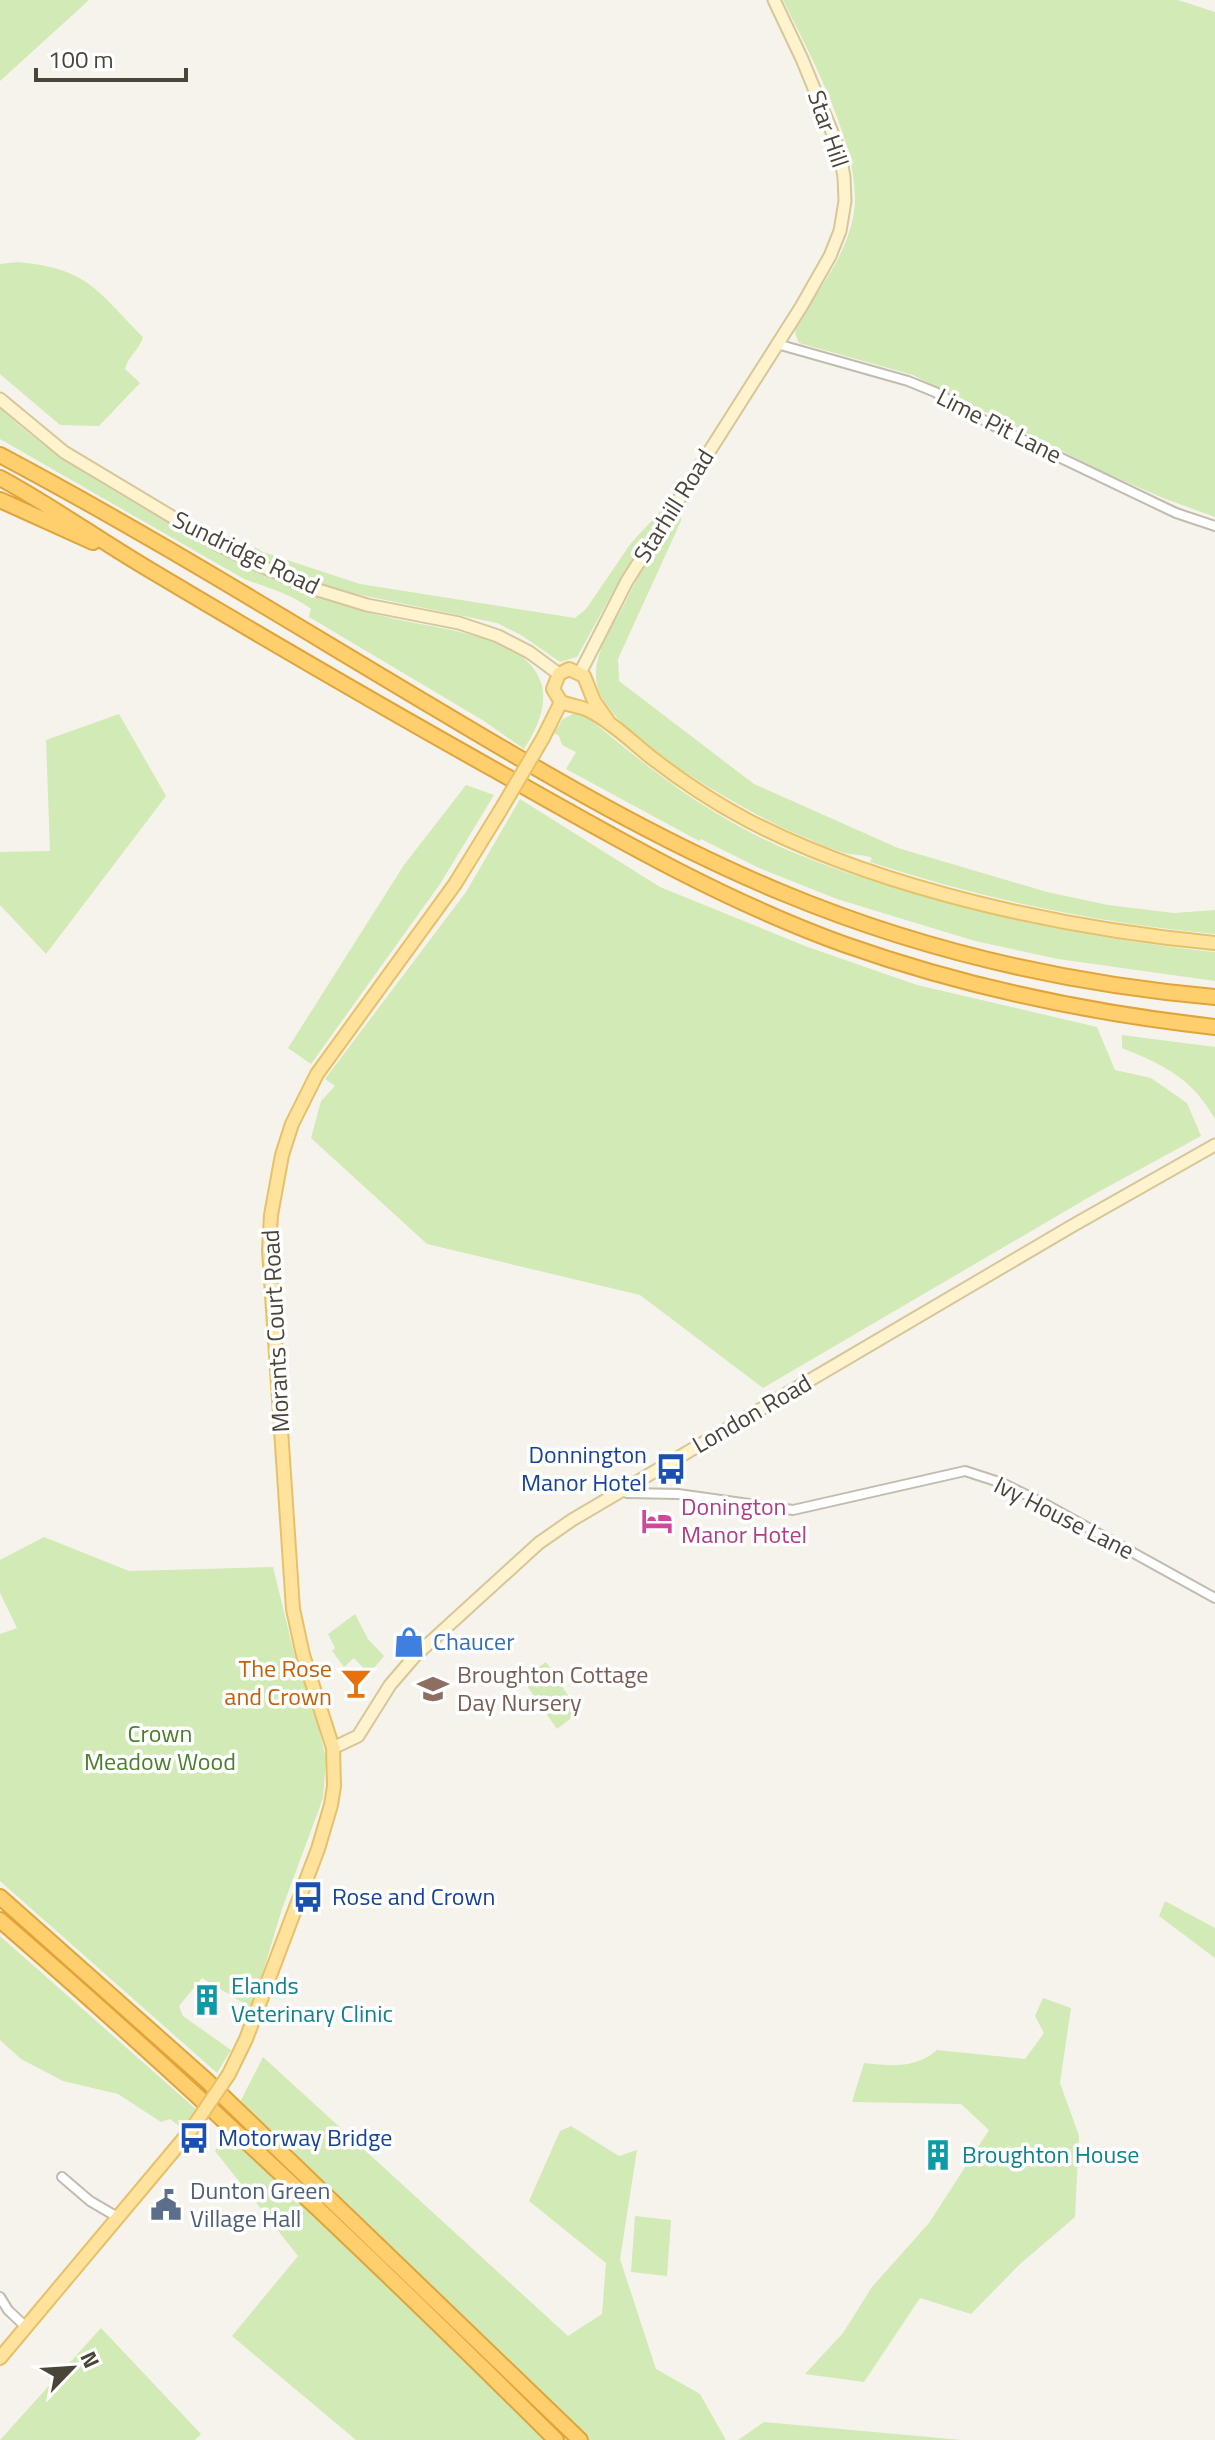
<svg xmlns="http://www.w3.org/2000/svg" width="1215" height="2440" viewBox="0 0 1215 2440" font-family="'Titillium Web',sans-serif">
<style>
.green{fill:#d2eab5}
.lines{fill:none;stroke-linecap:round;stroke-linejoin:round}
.street-casing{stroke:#c2bbae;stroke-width:12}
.secondary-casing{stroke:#d6c79b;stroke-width:15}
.primary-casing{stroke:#e6c16a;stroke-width:16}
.highway-casing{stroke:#e0a43c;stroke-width:18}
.street{stroke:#fff;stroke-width:8}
.secondary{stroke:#fff3cd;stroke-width:11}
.primary{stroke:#ffe39c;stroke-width:12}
.highway{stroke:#ffcf6e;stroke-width:14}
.primary-bridge-casing{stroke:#e6c16a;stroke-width:16;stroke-linecap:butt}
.primary-bridge{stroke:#ffe39c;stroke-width:12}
.labels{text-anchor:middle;stroke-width:7;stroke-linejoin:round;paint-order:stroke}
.street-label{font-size:24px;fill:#4b4439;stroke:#fff}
.transit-label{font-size:24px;fill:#164399;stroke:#fff;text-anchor:start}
.hotel-label{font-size:24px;fill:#b23c85;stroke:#fff;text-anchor:start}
.shop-label{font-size:24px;fill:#366cbe;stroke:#fff;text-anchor:start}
.food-label{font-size:24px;fill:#c56008;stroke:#fff;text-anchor:end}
.education-label{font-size:24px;fill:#785e54;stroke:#fff;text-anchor:start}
.park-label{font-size:24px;fill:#4a7f2a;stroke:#fff}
.culture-label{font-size:24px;fill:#0d838f;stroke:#fff;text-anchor:start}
.service-label{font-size:24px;fill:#4e5e75;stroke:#fff;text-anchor:start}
</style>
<rect width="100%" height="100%" fill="#f6f3ec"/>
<path class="green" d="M0 0H89L0 81Z
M783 0H1178L1215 12V517L1163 498 1099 470 913 375 799 343C796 337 794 332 796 325 799 315 809 304 816 295 833 270 849 243 854 212 863 151 810 55 783 0Z
M18 262C89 269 96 290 143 337 140 349 128 356 125 369L140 383 99 426 60 425 0 374V264Z
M0 408C49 455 112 490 171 524 219 551 266 579 318 597 344 606 373 614 400 620 437 628 499 635 527 661 555 688 542 721 524 749L484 721 309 617 311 609C289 593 268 588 244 579L0 439Z
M670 501 624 572 577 657 560 662 521 635 497 623 332 589 251 553 255 547 263 552 360 584 575 618 586 609 631 543Z
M681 507V521L618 659 619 681 754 784 898 848 1047 892 1108 905 1174 913 1215 910V934C1097 923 982 899 870 862L872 858C864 854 858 856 849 854 830 850 810 839 792 832 746 811 608 736 597 685 591 654 613 627 626 601 642 570 657 531 681 507Z
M119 714 166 796 46 954 0 905V852L50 851 46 740Z
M573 714 585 715C627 750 669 785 716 813 777 851 844 873 912 893 1011 922 1112 941 1215 952V981L1058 959 975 941 837 899 759 868 701 839 699 841 566 769 576 752 562 745 559 736 554 733 563 719Z
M466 785 494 795 440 884 311 1064 288 1048 404 865Z
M520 799 660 887 805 946 917 985 1097 1027 1115 1070 1151 1078 1187 1103 1201 1136 1091 1196 763 1388 640 1295 427 1244 311 1138 321 1101 335 1086 325 1079 466 892Z
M1122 1035 1215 1047V1119C1192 1078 1164 1065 1122 1048Z
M44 1537 129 1571 273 1567 295 1657 313 1703 326 1759 323 1798 282 1909 262 1975 250 2007 202 1978 179 2006 183 2016 231 2050 217 2073 0 1881V1634L17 1628 0 1593V1560Z
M355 1614 368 1639 384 1656 369 1674 354 1658 344 1667 332 1651 335 1648 328 1634Z
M546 1662 579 1712 557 1729 522 1679Z
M1165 1901 1215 1928V1958L1159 1916Z
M0 1936 197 2110 184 2130 170 2119 161 2122 118 2094 63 2081 21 2059 0 2040Z
M1043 1998 1071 2008 1060 2083 1079 2136 1075 2217 1020 2264 971 2314 920 2298 864 2382 805 2374 843 2333 872 2287 929 2223 989 2130 961 2104 852 2102 864 2063C891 2066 915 2069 937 2050L1025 2059 1044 2033 1035 2016Z
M263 2057 568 2336 602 2314 606 2263 529 2201 560 2131 571 2126 619 2156 637 2150 620 2259 656 2369 700 2394 726 2440H356L232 2336 298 2256 215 2151Z
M635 2216 671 2220 667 2276 631 2272Z
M101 2328 201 2434 195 2440H0Z
M764 2422 962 2440H738Z"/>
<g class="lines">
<defs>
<path id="street" d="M777 344 908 381 935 392 992 425 1176 513 1215 526
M623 1490 627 1493 678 1494 793 1510 965 1471 1002 1483 1045 1504 1215 1598
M62 2177 90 2201 119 2218
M0 2297 8 2310 26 2327"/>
<path id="secondary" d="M0 399 64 452 219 545 261 566 318 590 367 605 459 623 498 636 529 652 559 674
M580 673 627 581 801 307 830 256 840 231 845 201 844 177 839 149 802 59 774 0
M333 1748 358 1736 390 1685 415 1656 539 1543 572 1520 1072 1226 1215 1145"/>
<path id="primary" d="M608 721 594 701 584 676 569 669 559 674 553 689 561 702C571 706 580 706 590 711 613 723 632 742 652 758 683 782 715 803 749 821 883 890 1065 929 1215 943
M543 738 561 702
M229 2074 246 2039 318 1849 331 1805 334 1786 333 1748 303 1655 293 1609 269 1250 271 1215 282 1155 292 1124 317 1074 455 884 500 811
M0 2358 191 2130"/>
<path id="highway" d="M0 455C149 534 293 624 438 710 550 777 662 843 783 893 920 950 1068 984 1215 997
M0 478C52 506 99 540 150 570 264 638 379 705 495 770 610 835 721 900 846 945 965 987 1089 1013 1215 1027
M0 500 93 542
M0 1897 206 2080 580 2440
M0 1920C192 2086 376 2261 556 2440"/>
</defs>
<use href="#street" class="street-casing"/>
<use href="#secondary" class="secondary-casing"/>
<use href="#primary" class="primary-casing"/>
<use href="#highway" class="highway-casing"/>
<use href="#street" class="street"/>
<use href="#secondary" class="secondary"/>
<use href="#primary" class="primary"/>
<use href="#highway" class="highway"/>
<defs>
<path id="primary-bridge" d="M500 811 543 738
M191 2130 229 2074"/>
</defs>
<use href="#primary-bridge" class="primary-bridge-casing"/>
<use href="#primary-bridge" class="primary-bridge"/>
</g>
<defs>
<symbol id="bus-bare" viewBox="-9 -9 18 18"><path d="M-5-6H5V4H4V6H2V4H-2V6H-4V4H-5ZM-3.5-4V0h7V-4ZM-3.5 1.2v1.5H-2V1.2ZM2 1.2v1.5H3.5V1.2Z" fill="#1a4fb4" stroke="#fff" stroke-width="2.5" paint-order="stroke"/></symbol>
<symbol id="hotel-bare" viewBox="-9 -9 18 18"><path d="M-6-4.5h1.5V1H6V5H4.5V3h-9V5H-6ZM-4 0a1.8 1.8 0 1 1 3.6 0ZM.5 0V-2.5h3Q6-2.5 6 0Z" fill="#d1479c" stroke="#fff" stroke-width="2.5" paint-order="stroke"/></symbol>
<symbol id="shop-bare" viewBox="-9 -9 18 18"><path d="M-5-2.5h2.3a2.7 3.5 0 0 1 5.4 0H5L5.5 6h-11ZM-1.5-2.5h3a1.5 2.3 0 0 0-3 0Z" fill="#3f7fe0" stroke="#fff" stroke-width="2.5" paint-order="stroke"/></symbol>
<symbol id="bar-bare" viewBox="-9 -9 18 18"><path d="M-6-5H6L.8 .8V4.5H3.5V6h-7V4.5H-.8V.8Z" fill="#e8710a" stroke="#fff" stroke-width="2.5" paint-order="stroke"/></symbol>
<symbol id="school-bare" viewBox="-9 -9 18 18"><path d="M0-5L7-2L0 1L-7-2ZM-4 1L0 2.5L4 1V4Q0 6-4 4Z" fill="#8d6e63" stroke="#fff" stroke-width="2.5" paint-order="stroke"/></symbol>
<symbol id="building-bare" viewBox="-9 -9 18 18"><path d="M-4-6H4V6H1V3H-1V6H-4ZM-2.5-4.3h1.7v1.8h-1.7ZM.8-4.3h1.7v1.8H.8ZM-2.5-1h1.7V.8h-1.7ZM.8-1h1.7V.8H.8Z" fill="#0f9aa8" stroke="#fff" stroke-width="2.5" paint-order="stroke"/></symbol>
<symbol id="civic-bare" viewBox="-9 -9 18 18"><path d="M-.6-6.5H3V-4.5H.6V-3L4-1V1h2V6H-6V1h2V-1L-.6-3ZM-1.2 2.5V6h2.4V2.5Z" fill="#5c6f8a" stroke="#fff" stroke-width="2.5" paint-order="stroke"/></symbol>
</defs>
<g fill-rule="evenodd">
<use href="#bus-bare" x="649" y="1447" width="44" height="44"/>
<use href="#hotel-bare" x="635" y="1499" width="44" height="44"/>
<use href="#shop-bare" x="387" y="1620" width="44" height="44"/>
<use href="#bar-bare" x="334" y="1661" width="44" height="44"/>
<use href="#school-bare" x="411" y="1667" width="44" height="44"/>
<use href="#bus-bare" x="286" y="1875" width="44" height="44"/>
<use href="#building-bare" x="185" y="1978" width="44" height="44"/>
<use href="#bus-bare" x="172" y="2116" width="44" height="44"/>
<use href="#building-bare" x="916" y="2133" width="44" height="44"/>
<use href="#civic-bare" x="144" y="2183" width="44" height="44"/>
</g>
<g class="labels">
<g class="street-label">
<text transform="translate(828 129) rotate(71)" y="8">Star Hill</text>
<text transform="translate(999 426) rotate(27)" y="8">Lime Pit Lane</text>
<text transform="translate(674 506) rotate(-58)" y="8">Starhill Road</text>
<text transform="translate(246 553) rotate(26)" y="8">Sundridge Road</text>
<text transform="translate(276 1331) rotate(-93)" y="8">Morants Court Road</text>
<text transform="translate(752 1414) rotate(-30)" y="8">London Road</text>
<text transform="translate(1064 1518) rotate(27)" y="8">Ivy House Lane</text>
</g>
<g class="transit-label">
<text x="647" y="1463" text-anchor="end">Donnington<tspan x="647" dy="28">Manor Hotel</tspan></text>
<text x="332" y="1905">Rose and Crown</text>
<text x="218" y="2146">Motorway Bridge</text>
</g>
<g class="hotel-label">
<text x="681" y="1515">Donington<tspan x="681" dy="28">Manor Hotel</tspan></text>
</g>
<g class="shop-label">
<text x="433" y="1650">Chaucer</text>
</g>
<g class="food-label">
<text x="332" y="1677">The Rose<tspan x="332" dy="28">and Crown</tspan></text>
</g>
<g class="education-label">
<text x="457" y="1683">Broughton Cottage<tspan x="457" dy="28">Day Nursery</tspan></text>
</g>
<g class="park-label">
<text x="160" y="1742">Crown<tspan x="160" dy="28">Meadow Wood</tspan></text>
</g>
<g class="culture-label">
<text x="231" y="1994">Elands<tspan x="231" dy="28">Veterinary Clinic</tspan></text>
<text x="962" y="2163">Broughton House</text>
</g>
<g class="service-label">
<text x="190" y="2199">Dunton Green<tspan x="190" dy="28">Village Hall</tspan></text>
</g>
</g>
<g transform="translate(72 2368) rotate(65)" stroke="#ffffff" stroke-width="6" paint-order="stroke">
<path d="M0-6L14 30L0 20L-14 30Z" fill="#4b4439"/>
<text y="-12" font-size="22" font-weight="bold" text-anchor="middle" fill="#4b4439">N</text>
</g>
<path d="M36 68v12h150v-12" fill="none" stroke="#4b4439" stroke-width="4"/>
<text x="48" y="68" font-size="24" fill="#4b4439" stroke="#ffffff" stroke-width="6" paint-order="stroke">100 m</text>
</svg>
